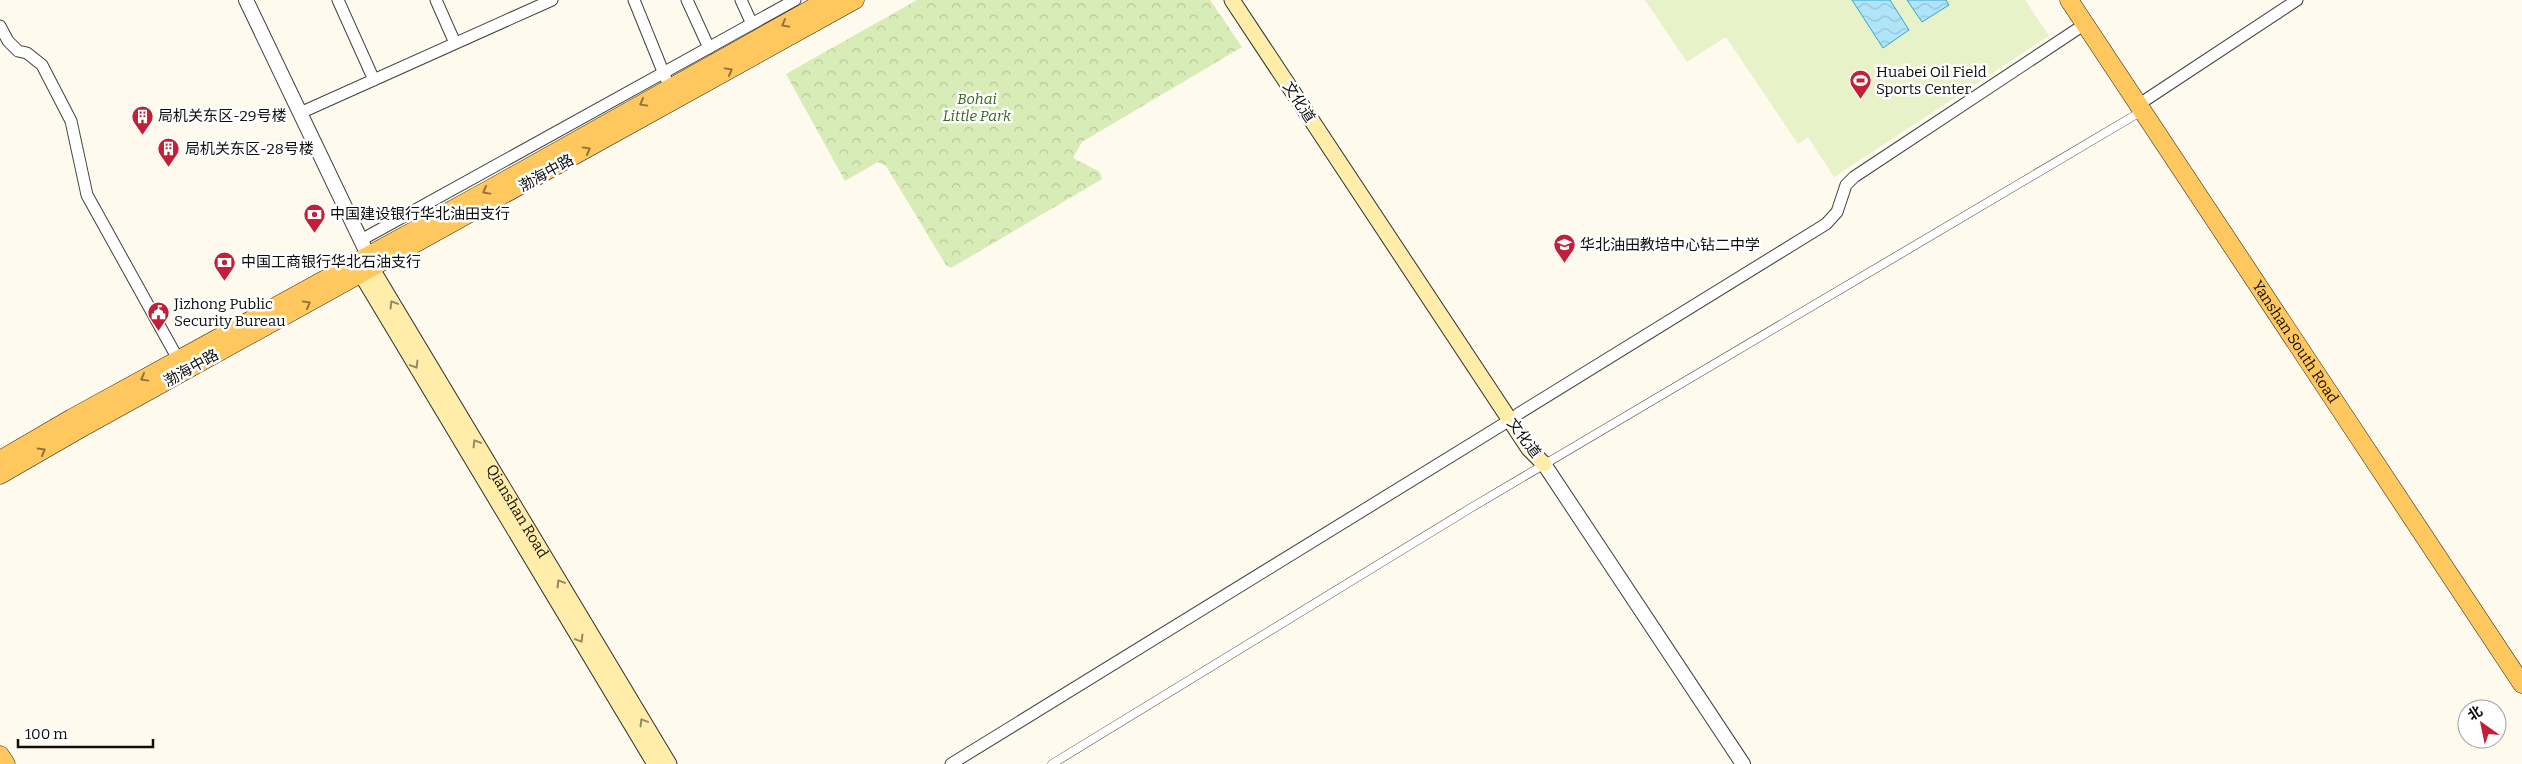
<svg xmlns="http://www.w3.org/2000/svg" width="2522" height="764" viewBox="0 0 2522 764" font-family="Bitter,'Noto Sans SC',serif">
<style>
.park{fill:url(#park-crowns)}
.pitch{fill:#e8f2c8}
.water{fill:url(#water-waves);stroke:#33a4d4}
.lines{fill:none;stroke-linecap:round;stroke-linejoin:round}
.pedestrian-casing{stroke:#414141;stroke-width:9}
.minor-casing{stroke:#414141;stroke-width:13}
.tertiary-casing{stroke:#414141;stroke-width:16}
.secondary-casing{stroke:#303030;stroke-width:17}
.primary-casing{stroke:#1f1f1f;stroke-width:19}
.pedestrian{stroke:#fff;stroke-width:8}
.minor{stroke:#fff;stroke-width:11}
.tertiary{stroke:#fff;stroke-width:14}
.secondary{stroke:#ffeda9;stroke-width:15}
.primary{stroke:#ffc85e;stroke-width:18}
.oneway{stroke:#93743a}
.oneway2{stroke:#938963}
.labels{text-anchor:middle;stroke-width:5;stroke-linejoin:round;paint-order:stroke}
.poi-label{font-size:15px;fill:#0e0e0e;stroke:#fff;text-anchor:start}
.park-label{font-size:15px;font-style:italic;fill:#32691a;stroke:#fff}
.street-label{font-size:15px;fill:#0e0e0e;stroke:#fff}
</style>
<defs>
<pattern id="park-crowns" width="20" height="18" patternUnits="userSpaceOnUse" patternTransform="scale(1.25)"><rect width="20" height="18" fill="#d7ecb6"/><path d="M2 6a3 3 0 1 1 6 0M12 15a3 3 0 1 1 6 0" fill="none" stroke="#b7c99b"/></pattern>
<pattern id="water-waves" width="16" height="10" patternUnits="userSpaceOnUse" patternTransform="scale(1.25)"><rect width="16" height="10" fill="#b0e5f9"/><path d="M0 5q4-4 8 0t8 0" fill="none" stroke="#96c3d4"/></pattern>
</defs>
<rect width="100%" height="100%" fill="#fffaee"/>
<path class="park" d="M917 0H1210L1242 47 1082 142 1073 158 1100 172 1102 179 951 268 946 265 886 166 878 162 845 181 786 74Z"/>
<path class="pitch" d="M1645 0H2025L2049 36 1834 177 1808 137 1798 144 1726 37 1687 62Z"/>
<path class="water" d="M1852 0H1890L1909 30 1883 48Z
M1907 0H1946L1949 5 1922 22Z"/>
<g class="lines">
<defs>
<path id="pedestrian" d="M1052 764 1469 509 2142 111"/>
<path id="minor" d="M338 0 374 80
M436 0 455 43
M634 0 666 79
M687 0 709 48
M741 0 752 24
M0 26 8 41 18 51 27 53 42 65 71 121 87 195 178 359
M2147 99 2297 0
M300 113 552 0
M361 240 795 0
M1518 414 1826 224 1837 212 1846 185 1854 177 2085 24
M951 764 1510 420"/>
<path id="tertiary" d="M246 0 368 255
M1544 464 1743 764"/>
<g id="secondary">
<path d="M1232 0 1529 449 1544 464"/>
<path id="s1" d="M366 259 669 764"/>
<path d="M355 264 655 764"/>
</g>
<g id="primary">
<path id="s2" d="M2069 0 2522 684"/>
<path d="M0 460 72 418 488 190 827 0"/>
<path d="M0 475 78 430 855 0"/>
<path d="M0 755 6 764"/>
</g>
</defs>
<use href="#pedestrian" class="pedestrian-casing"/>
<use href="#minor" class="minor-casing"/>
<use href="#tertiary" class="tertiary-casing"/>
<use href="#secondary" class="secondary-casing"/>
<use href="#primary" class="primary-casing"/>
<use href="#pedestrian" class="pedestrian"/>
<use href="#minor" class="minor"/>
<use href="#tertiary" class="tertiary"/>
<use href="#secondary" class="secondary"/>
<use href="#primary" class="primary"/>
</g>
<defs><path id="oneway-chevron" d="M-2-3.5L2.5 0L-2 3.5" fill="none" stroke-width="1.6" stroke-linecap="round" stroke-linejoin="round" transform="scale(1.25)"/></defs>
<g class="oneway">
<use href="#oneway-chevron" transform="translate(785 24) rotate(151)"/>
<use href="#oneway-chevron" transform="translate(729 71) rotate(-29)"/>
<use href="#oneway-chevron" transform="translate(643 103) rotate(151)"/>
<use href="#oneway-chevron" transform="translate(587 150) rotate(-29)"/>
<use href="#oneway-chevron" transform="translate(486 191) rotate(151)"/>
<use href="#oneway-chevron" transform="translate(307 304) rotate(-29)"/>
<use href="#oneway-chevron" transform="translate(144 378) rotate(151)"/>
<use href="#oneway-chevron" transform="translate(42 451) rotate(-30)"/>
</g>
<g class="oneway2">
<use href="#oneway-chevron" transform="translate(393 304) rotate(-121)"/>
<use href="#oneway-chevron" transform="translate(415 365) rotate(59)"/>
<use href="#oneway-chevron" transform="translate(476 443) rotate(-121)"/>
<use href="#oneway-chevron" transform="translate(560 583) rotate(-121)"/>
<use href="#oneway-chevron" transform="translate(580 639) rotate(59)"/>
<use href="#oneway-chevron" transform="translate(643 722) rotate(-121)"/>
</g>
<defs>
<symbol id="stadium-pin" viewBox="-11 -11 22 30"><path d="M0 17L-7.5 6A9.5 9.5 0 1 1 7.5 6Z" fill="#c51e37" stroke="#fff"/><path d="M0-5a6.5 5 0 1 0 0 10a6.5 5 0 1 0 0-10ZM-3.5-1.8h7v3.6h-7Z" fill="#fff"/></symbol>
<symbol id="building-pin" viewBox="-11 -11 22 30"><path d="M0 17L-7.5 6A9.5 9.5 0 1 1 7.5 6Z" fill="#c51e37" stroke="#fff"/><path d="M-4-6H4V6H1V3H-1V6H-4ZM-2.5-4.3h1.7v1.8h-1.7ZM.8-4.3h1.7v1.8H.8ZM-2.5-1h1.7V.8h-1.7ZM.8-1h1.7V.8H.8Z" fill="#fff"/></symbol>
<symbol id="bank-pin" viewBox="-11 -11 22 30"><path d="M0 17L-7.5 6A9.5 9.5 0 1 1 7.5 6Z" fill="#c51e37" stroke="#fff"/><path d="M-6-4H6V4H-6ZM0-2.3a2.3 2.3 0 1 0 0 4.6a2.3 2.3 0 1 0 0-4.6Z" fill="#fff"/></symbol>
<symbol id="school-pin" viewBox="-11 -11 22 30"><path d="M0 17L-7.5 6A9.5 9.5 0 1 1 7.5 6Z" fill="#c51e37" stroke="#fff"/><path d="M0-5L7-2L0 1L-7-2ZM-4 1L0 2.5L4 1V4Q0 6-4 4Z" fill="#fff"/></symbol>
<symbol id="civic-pin" viewBox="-11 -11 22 30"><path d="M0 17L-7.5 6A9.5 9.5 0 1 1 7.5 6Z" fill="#c51e37" stroke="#fff"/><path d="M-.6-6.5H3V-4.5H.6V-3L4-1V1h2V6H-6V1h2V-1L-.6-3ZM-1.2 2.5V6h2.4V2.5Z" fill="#fff"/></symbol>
</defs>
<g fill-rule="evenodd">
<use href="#stadium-pin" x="1848" y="68" width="25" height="34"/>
<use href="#building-pin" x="130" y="104" width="25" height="34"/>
<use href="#building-pin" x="156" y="136" width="25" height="34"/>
<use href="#bank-pin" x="302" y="202" width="25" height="34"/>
<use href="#school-pin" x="1552" y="232" width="25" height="34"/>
<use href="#bank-pin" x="212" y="250" width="25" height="34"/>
<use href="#civic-pin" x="146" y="300" width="25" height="34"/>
</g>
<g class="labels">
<g class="poi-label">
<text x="1876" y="77">Huabei Oil Field<tspan x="1876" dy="17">Sports Center</tspan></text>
<text x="158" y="121">局机关东区-29号楼</text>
<text x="185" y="154">局机关东区-28号楼</text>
<text x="330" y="219">中国建设银行华北油田支行</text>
<text x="1580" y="250">华北油田教培中心钻二中学</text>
<text x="241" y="267">中国工商银行华北石油支行</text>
<text x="174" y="309">Jizhong Public<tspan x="174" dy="17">Security Bureau</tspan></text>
</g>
<g class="park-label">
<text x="977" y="104">Bohai<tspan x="977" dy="17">Little Park</tspan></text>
</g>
<g class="street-label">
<text transform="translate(1299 102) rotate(57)" y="5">文化道</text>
<text transform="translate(546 173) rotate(-29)" y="5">渤海中路</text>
<text dy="5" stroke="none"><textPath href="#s2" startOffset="410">Yanshan South Road</textPath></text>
<text transform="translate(191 368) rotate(-29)" y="5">渤海中路</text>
<text transform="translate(1524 438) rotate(53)" y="5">文化道</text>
<text dy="5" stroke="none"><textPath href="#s1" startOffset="294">Qianshan Road</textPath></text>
</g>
</g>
<g transform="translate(2482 724) rotate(327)"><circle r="24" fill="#ffffff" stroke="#9f9f9f"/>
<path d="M0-4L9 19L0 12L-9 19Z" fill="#c51e37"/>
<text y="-8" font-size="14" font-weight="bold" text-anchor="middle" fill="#0e0e0e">北</text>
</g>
<path d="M18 739v8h135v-8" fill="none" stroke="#0e0e0e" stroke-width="2.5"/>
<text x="25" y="739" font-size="15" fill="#0e0e0e" stroke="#ffffff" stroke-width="4" paint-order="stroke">100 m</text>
</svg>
